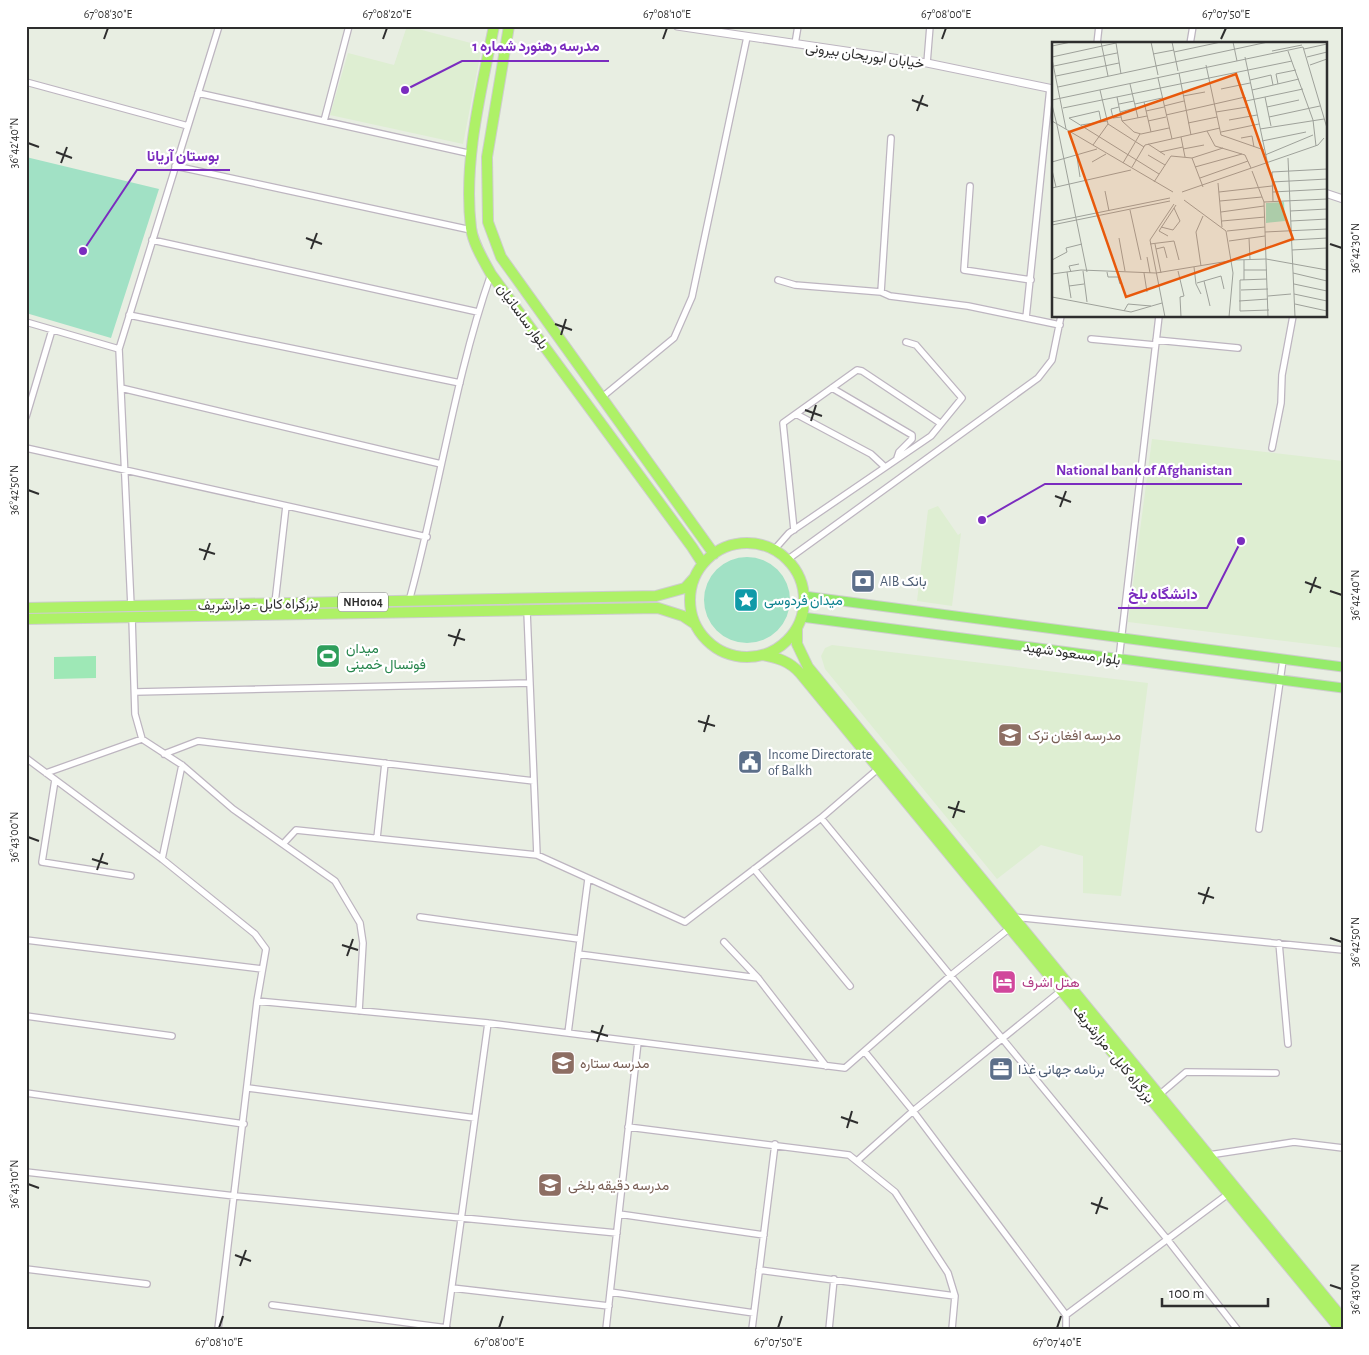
<svg xmlns="http://www.w3.org/2000/svg" width="1369" height="1355" viewBox="0 0 1369 1355" font-family="'Alegreya Sans',Vazirmatn,sans-serif">
<style>
.education{fill:#deeed2}
.green{fill:#a1e1c5}
.pitch{fill:#9ee8b6}
.lines{fill:none;stroke-linecap:round;stroke-linejoin:round}
.minor-casing{stroke:#bdb5c0;stroke-width:8}
.tertiary-casing{stroke:#bdb5c0;stroke-width:9}
.primary-casing{stroke:#cdcdcd;stroke-width:11}
.trunk-casing{stroke:#cdcdcd;stroke-width:12}
.minor{stroke:#fff;stroke-width:5.5}
.tertiary{stroke:#fff;stroke-width:7}
.primary{stroke:#95eb6a;stroke-width:9}
.trunk{stroke:#aef167;stroke-width:10}
.ticks{fill:none;stroke:#2e2e2e;stroke-width:2}
.labels{text-anchor:middle;stroke-width:4.5;stroke-linejoin:round;paint-order:stroke}
.shield{fill:#fff;stroke:#6d6d6d;stroke-width:1}
.shield-label{font-size:12px;font-weight:bold;fill:#2e2e2e}
.street-label{font-size:14px;fill:#2e2e2e;stroke:#fff}
.service-label{font-size:14px;fill:#4e5e75;stroke:#fff;text-anchor:start}
.culture-label{font-size:14px;fill:#0d838f;stroke:#fff;text-anchor:start}
.leisure-label{font-size:14px;fill:#27864d;stroke:#fff;text-anchor:start}
.education-label{font-size:14px;fill:#785e54;stroke:#fff;text-anchor:start}
.hotel-label{font-size:14px;fill:#b23c85;stroke:#fff;text-anchor:start}
.inset-road{fill:none;stroke:#9ea19a;stroke-width:1}
.view{fill:#e8590c;fill-opacity:0.15;stroke:#e8590c;stroke-width:2.5}
.inset-edge{fill:none;stroke:#2e2e2e;stroke-width:2.5}
.leader{fill:none;stroke:#7b2cbf;stroke-width:2}
.callout-dot{fill:#7b2cbf;stroke:#fff;stroke-width:2}
.callout-label{font-size:15px;text-anchor:middle;font-weight:bold;fill:#7b2cbf;stroke:#fff;stroke-width:4.5;stroke-linejoin:round;paint-order:stroke}
.neatline{fill:none;stroke:#2e2e2e;stroke-width:2}
.ticks-label{font-size:12px;text-anchor:middle;fill:#2e2e2e}
</style>
<rect width="100%" height="100%" fill="#e8eee2"/>
<path class="education" d="M407 26 482 46 463 144 330 115 348 53 394 65Z
M1152 439 1343 461V648L1128 622Z
M938 506 958 535 961 533 952 606 917 601 928 510Z
M832 645 1148 683 1121 896 1083 893V856L1041 845 997 879 825 669 821 656 825 648Z"/>
<path class="green" d="M26 157 159 189 111 338 26 313Z
M704 600a43 43 0 1 1 86 0a43 43 0 1 1-86 0Z"/>
<path class="pitch" d="M96 656V678L54 679V657Z"/>
<g class="lines">
<defs>
<path id="minor" d="M795 44 798 26
M1097 44 1099 26
M1190 44 1193 26
M927 63 930 26
M26 82 188 126
M198 93 472 154
M324 121 349 26
M891 138 881 292 890 296 968 306 1060 325
M175 166 471 230
M970 186 964 270 1031 280
M152 240 478 312
M778 280 795 285 881 292
M129 315 460 383
M1026 318 1050 88
M26 322 119 349
M1091 339 1155 345
M1156 340 1238 348
M121 388 441 464
M832 388 912 435V439L899 452 897 458
M601 398 674 338 692 297 747 37
M796 414 871 454 885 467
M26 417 52 330
M26 448 427 537
M1272 448 1281 403 1282 375 1293 316
M794 530 783 423 857 370 862 371 940 423
M774 550 789 533 931 436 962 398 916 345 906 342
M787 560 1038 378 1052 360 1061 316
M409 601C439 493 454 380 491 274
M275 603 286 506
M131 606 119 349 219 26
M527 611 537 855
M132 617 135 714 142 739 182 765 233 809 335 881 360 923 363 943 359 1011
M1119 659 1159 316
M135 692 530 683
M164 754 198 741 534 781
M26 758 162 859 255 934 266 949 257 1001 218 1329
M46 773 142 739
M55 780 42 862 131 876
M821 818 1167 1239 1237 1329
M1259 829 1283 660
M377 838 385 763
M283 844 296 830 537 855 685 922 821 818 879 768
M162 859 182 765
M754 869 850 986
M420 917 579 939
M1014 917 1343 950
M26 940 262 969
M724 942 758 978 826 1066
M1279 943 1288 1044
M578 954 758 978
M257 1001 488 1023 845 1068 950 976 1011 927
M26 1016 172 1036
M568 1033 588 879
M865 1052 913 1111 1066 1315V1329
M248 1088 475 1118
M26 1093 244 1124
M1159 1095 1186 1072 1276 1073
M628 1127 849 1155 895 1192 948 1273 955 1296 952 1329
M1209 1155 1294 1142 1343 1148
M858 1160 913 1111 1062 990
M26 1172 235 1196 617 1233
M619 1214 764 1235
M26 1269 147 1284
M759 1270 955 1296
M452 1288 609 1306
M610 1292 754 1313
M272 1305 447 1328
M1066 1315 1228 1194
M446 1329 488 1023
M606 1329 638 1042
M752 1329 775 1144
M829 1329 834 1279"/>
<path id="tertiary" d="M677 26 927 63 1053 89
M1325 193 1343 199"/>
<path id="primary" d="M804 596 1343 667
M802 617 1343 688"/>
<path id="trunk" d="M494 26C481 91 463 162 471 228 473 244 484 261 491 274L692 547 703 564
M509 26 487 157 488 222 501 257 714 554
M690 600a57 57 0 1 1 114 0a57 57 0 1 1-114 0Z
M26 608 656 596 685 588 694 578
M26 619 658 608 683 616 695 624
M797 629V644L808 667 1343 1319
M763 655C778 658 789 661 800 673L1340 1329"/>
</defs>
<use href="#minor" class="minor-casing"/>
<use href="#tertiary" class="tertiary-casing"/>
<use href="#primary" class="primary-casing"/>
<use href="#trunk" class="trunk-casing"/>
<use href="#minor" class="minor"/>
<use href="#tertiary" class="tertiary"/>
<use href="#primary" class="primary"/>
<use href="#trunk" class="trunk"/>
</g>
<path class="ticks" d="M104 39 108 28M383 39 387 28M663 39 667 28M942 39 946 28M1221 39 1226 28M912 100 928 106M917 111 923 95M28 143 39 147M56 152 72 158M61 163 67 147M306 238 322 244M1330 244 1342 248M311 249 317 233M555 324 572 330M561 335 566 319M805 410 822 416M811 421 816 405M28 490 39 494M1055 496 1071 502M1060 507 1066 491M199 549 215 554M204 560 210 543M1305 582 1321 588M1330 591 1342 595M1310 593 1316 577M448 635 465 640M454 646 460 629M698 721 715 726M704 732 709 715M948 807 965 812M953 818 959 801M28 837 39 841M92 859 108 864M97 870 103 853M1198 893 1214 898M1203 904 1209 887M1330 938 1342 942M342 945 358 950M347 956 353 939M591 1031 608 1036M597 1042 603 1025M841 1117 858 1123M847 1128 852 1111M28 1184 39 1188M1091 1203 1108 1209M1096 1214 1102 1197M235 1255 251 1261M240 1266 246 1250M1330 1285 1342 1289M219 1328 223 1316M499 1328 503 1316M778 1328 782 1316M1057 1328 1061 1316"/>
<defs>
<symbol id="bank-square" viewBox="-11 -11 22 22"><rect x="-9" y="-9" width="18" height="18" rx="4" fill="#5c6f8a" stroke="#fff"/><path d="M-6-4H6V4H-6ZM0-2.3a2.3 2.3 0 1 0 0 4.6a2.3 2.3 0 1 0 0-4.6Z" fill="#fff"/></symbol>
<symbol id="sight-square" viewBox="-11 -11 22 22"><rect x="-9" y="-9" width="18" height="18" rx="4" fill="#0f9aa8" stroke="#fff"/><path d="M0-6L1.8-2.2L6-1.7L2.9 1.2L3.7 5.4L0 3.3L-3.7 5.4L-2.9 1.2L-6-1.7L-1.8-2.2Z" fill="#fff"/></symbol>
<symbol id="stadium-square" viewBox="-11 -11 22 22"><rect x="-9" y="-9" width="18" height="18" rx="4" fill="#2e9e5b" stroke="#fff"/><path d="M0-5a6.5 5 0 1 0 0 10a6.5 5 0 1 0 0-10ZM-3.5-1.8h7v3.6h-7Z" fill="#fff"/></symbol>
<symbol id="school-square" viewBox="-11 -11 22 22"><rect x="-9" y="-9" width="18" height="18" rx="4" fill="#8d6e63" stroke="#fff"/><path d="M0-5L7-2L0 1L-7-2ZM-4 1L0 2.5L4 1V4Q0 6-4 4Z" fill="#fff"/></symbol>
<symbol id="civic-square" viewBox="-11 -11 22 22"><rect x="-9" y="-9" width="18" height="18" rx="4" fill="#5c6f8a" stroke="#fff"/><path d="M-.6-6.5H3V-4.5H.6V-3L4-1V1h2V6H-6V1h2V-1L-.6-3ZM-1.2 2.5V6h2.4V2.5Z" fill="#fff"/></symbol>
<symbol id="hotel-square" viewBox="-11 -11 22 22"><rect x="-9" y="-9" width="18" height="18" rx="4" fill="#d1479c" stroke="#fff"/><path d="M-6-4.5h1.5V1H6V5H4.5V3h-9V5H-6ZM-4 0a1.8 1.8 0 1 1 3.6 0ZM.5 0V-2.5h3Q6-2.5 6 0Z" fill="#fff"/></symbol>
<symbol id="office-square" viewBox="-11 -11 22 22"><rect x="-9" y="-9" width="18" height="18" rx="4" fill="#5c6f8a" stroke="#fff"/><path d="M-6-3h4V-5.5h4V-3h4V5H-6ZM-1-4.5V-3h2v-1.5ZM-6 0V1H6V0Z" fill="#fff"/></symbol>
</defs>
<g fill-rule="evenodd">
<use href="#bank-square" x="849" y="567" width="28" height="28"/>
<use href="#sight-square" x="732" y="586" width="28" height="28"/>
<use href="#stadium-square" x="314" y="642" width="28" height="28"/>
<use href="#school-square" x="996" y="721" width="28" height="28"/>
<use href="#civic-square" x="736" y="748" width="28" height="28"/>
<use href="#hotel-square" x="990" y="968" width="28" height="28"/>
<use href="#school-square" x="549" y="1049" width="28" height="28"/>
<use href="#office-square" x="987" y="1055" width="28" height="28"/>
<use href="#school-square" x="536" y="1171" width="28" height="28"/>
</g>
<g class="labels">
<rect class="shield" x="338" y="592.5" width="50" height="19" rx="4"/>
<g class="shield-label">
<text x="363" y="606">NH0104</text>
</g>
<g class="street-label">
<text transform="translate(865 55) rotate(8)" y="5">خیابان ابوریحان بیرونی</text>
<text transform="translate(523 316) rotate(54)" y="5">بلوار ساسانیان</text>
<text transform="translate(258 604) rotate(-1)" y="5">بزرگراه کابل - مزارشریف</text>
<text transform="translate(1072 653) rotate(8)" y="5">بلوار مسعود شهید</text>
<text transform="translate(1114 1054) rotate(51)" y="5">بزرگراه کابل - مزارشریف</text>
</g>
<g class="service-label">
<text x="880" y="586">AIB بانک</text>
<text x="768" y="759">Income Directorate<tspan x="768" dy="16">of Balkh</tspan></text>
<text x="1018" y="1074">برنامه جهانی غذا</text>
</g>
<g class="culture-label">
<text x="764" y="605">میدان فردوسی</text>
</g>
<g class="leisure-label">
<text x="346" y="653">میدان<tspan x="346" dy="16">فوتسال خمینی</tspan></text>
</g>
<g class="education-label">
<text x="1028" y="740">مدرسه افغان ترک</text>
<text x="580" y="1068">مدرسه ستاره</text>
<text x="568" y="1190">مدرسه دقيقه بلخى</text>
</g>
<g class="hotel-label">
<text x="1022" y="987">هتل اشرف</text>
</g>
</g>
<g transform="translate(1052 42)">
<rect width="275" height="275" fill="#e8eee2"/>
<path d="M232 160 233 179 214 181V161Z" fill="#a1e1c5"/>
<path class="inset-road" d="M49 0 56 34M99 0 106 33M120 0 126 29M181 0 185 19M64 1 69 32M0 4 19 0M251 5 275 86M252 7 275 2M220 9 250 3M236 9 261 78 264 104M122 10 169 0M101 12 122 8M0 15 64 1M193 15 216 123M255 15 275 10M0 17 14 87M154 23 169 93 212 108M258 23 275 17M2 24 65 11M127 31 139 93M4 34 67 21M106 36 120 97M198 38 219 33 221 43M78 42 86 76M226 42 224 32 244 28M6 45 216 0M169 47 198 41M48 48 56 82 92 105M200 48 247 37M131 54 153 50M65 55 70 79 82 90 89 92 117 86M213 55 219 84M0 58 251 5M194 59 251 47M92 60 99 90M67 62 82 59M83 62 110 56M0 63 5 83M112 64 132 59M67 65 59 67 61 76 69 75M215 65 247 58M11 66 240 19M94 69 112 65M68 70 83 66M114 73 193 55 195 65 164 70M217 75 268 64M17 76 107 132M17 76 47 69 49 79M177 78 205 73M0 79 121 150M70 79 95 74M96 79 114 75M136 81 165 75M5 83 35 230M29 83 55 79M208 87 272 77M155 89 163 104 193 113 199 126M169 90 207 82M129 95 133 115M189 96 200 94 202 105M210 99 254 90M96 102 113 113M41 103 56 82M131 107 152 103M108 110 131 105M96 113 113 123M213 113 261 93M25 115 28 135M140 116 151 145M236 116 243 275M0 120 45 107M40 120 54 112M71 121 88 92M80 125 93 103 168 86M143 125 190 112M0 128 4 145M200 129 212 160 216 275M148 136 196 119M102 140 119 114 140 116 171 106M220 140 275 137M166 141 170 185M0 146 79 128M53 149 57 169M130 150 266 103 272 96M167 150 220 144M221 150 275 147M132 158 174 189 181 231 177 275M168 159 210 155M221 159 220 130 275 127M212 160 275 157M78 168 89 218M238 169 275 167M169 170 212 164M170 179 213 175M239 179 275 177M0 180 118 156M0 183 118 159M109 185 121 188 128 179 122 166M175 189 213 185M213 190 275 187M116 194 107 189 124 163M67 196 73 229M197 196 198 217M240 198 275 196M177 199 213 194M98 202 122 199 127 218M103 202 109 231M104 207 112 205 115 216M240 208 275 206M95 215 98 231M0 218 15 210 14 206 30 202M192 218V238M149 224 144 190 151 174M142 225 144 242 149 252M192 228H215M31 229 35 260M126 229 132 254 128 255 129 275M15 230 19 256M19 230 17 224 27 222M55 230 56 235H66L68 242M92 231 95 250M241 231 275 239M0 232 29 228 104 231 183 218 214 217 275 228M215 237 188 238V269L217 268M152 239 158 264M145 241 169 234 172 247M242 242 275 249M17 244 32 242M189 248 216 247M242 252 275 259M216 254 239 252M0 255 79 270 110 261M187 259 216 257M243 262 275 269M72 269 76 262 99 264M113 275 98 198 122 162"/>
<path class="view" d="M184 32 241 197 74 255 17 90Z"/>
<rect width="275" height="275" class="inset-edge"/>
</g>
<path class="leader" d="M405 90L462 61H609M83 251L137 170H230M982 520L1045 484H1242M1241 541L1207 608H1118"/>
<g class="callout-dot">
<circle cx="405" cy="90" r="5"/>
<circle cx="83" cy="251" r="5"/>
<circle cx="982" cy="520" r="5"/>
<circle cx="1241" cy="541" r="5"/>
</g>
<g class="callout-label">
<text x="536" y="51">مدرسه رهنورد شماره 1</text>
<text x="183" y="161">بوستان آریانا</text>
<text x="1144" y="475">National bank of Afghanistan</text>
<text x="1163" y="599">دانشگاه بلخ</text>
</g>
<rect width="1369" height="1355" fill="none" stroke="#ffffff" stroke-width="55"/>
<path d="M1162 1298v8h106v-8" fill="none" stroke="#2e2e2e" stroke-width="2.5"/>
<text x="1169" y="1298" font-size="15" fill="#2e2e2e" stroke="#ffffff" stroke-width="4" paint-order="stroke">100 m</text>
<rect x="28" y="28" width="1314" height="1300" class="neatline"/>
<g class="ticks-label">
<text x="108" y="18">67°08'30"E</text>
<text x="387" y="18">67°08'20"E</text>
<text x="667" y="18">67°08'10"E</text>
<text x="946" y="18">67°08'00"E</text>
<text x="1226" y="18">67°07'50"E</text>
<text transform="translate(14 143) rotate(-90)" y="4">36°42'40"N</text>
<text transform="translate(1355 248) rotate(-90)" y="4">36°42'30"N</text>
<text transform="translate(14 490) rotate(-90)" y="4">36°42'50"N</text>
<text transform="translate(1355 595) rotate(-90)" y="4">36°42'40"N</text>
<text transform="translate(14 837) rotate(-90)" y="4">36°43'00"N</text>
<text transform="translate(1355 942) rotate(-90)" y="4">36°42'50"N</text>
<text transform="translate(14 1184) rotate(-90)" y="4">36°43'10"N</text>
<text transform="translate(1355 1289) rotate(-90)" y="4">36°43'00"N</text>
<text x="219" y="1346">67°08'10"E</text>
<text x="499" y="1346">67°08'00"E</text>
<text x="778" y="1346">67°07'50"E</text>
<text x="1057" y="1346">67°07'40"E</text>
</g>
</svg>
